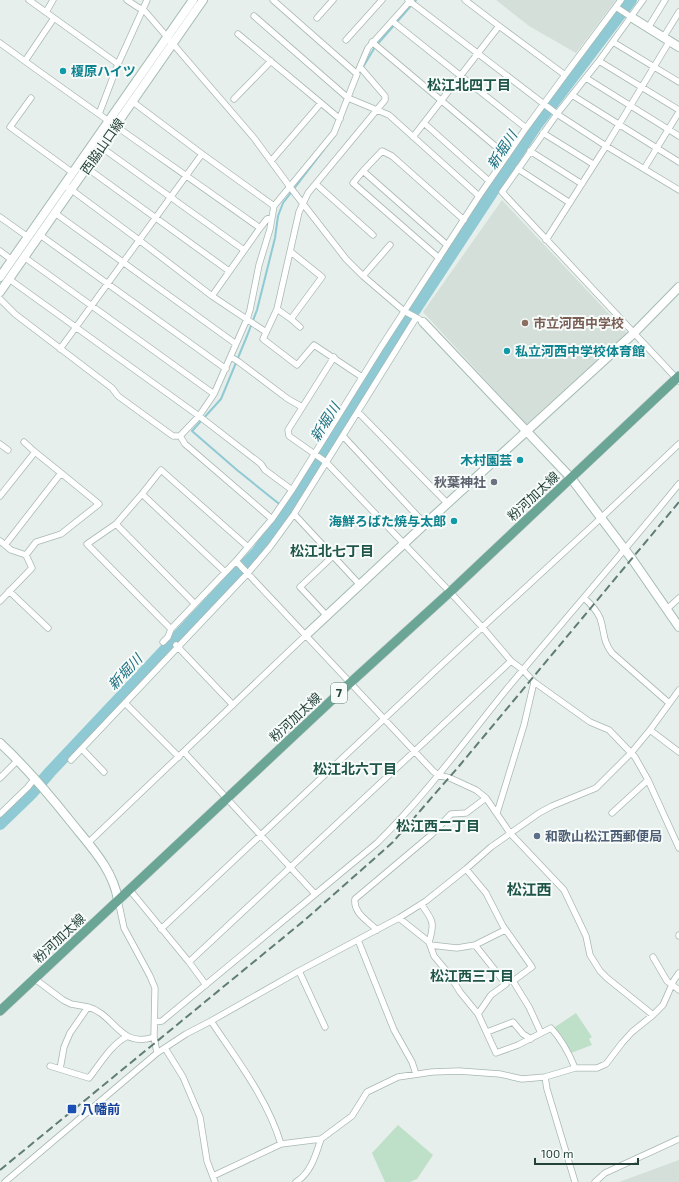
<svg xmlns="http://www.w3.org/2000/svg" width="679" height="1182" viewBox="0 0 679 1182" font-family="'Exo 2','Noto Sans JP',sans-serif">
<style>
.built{fill:#d4dfda}
.green{fill:#bfe0c8}
.lines{fill:none;stroke-linecap:round;stroke-linejoin:round}
.stream{stroke:#8ec9d4;stroke-width:2}
.river{stroke:#8ec9d4;stroke-width:12}
.street-casing{stroke:#a8b8b2;stroke-width:7}
.secondary-casing{stroke:#a4bbb3;stroke-width:10}
.primary-casing{stroke:#c2cac8;stroke-width:10}
.street{stroke:#fff;stroke-width:5.5}
.secondary{stroke:#fff;stroke-width:8}
.primary{stroke:#6aa596;stroke-width:9}
.rail{stroke:#5f7d75;stroke-width:2;stroke-dasharray:8 4;stroke-linecap:butt}
.culture-dot{fill:#0f9aa8;stroke:#f7fbf9;stroke-width:1.5}
.education-dot{fill:#8d6e63;stroke:#f7fbf9;stroke-width:1.5}
.worship-dot{fill:#6b7280;stroke:#f7fbf9;stroke-width:1.5}
.service-dot{fill:#5c6f8a;stroke:#f7fbf9;stroke-width:1.5}
.transit-dot{fill:#1a4fb4;stroke:#f7fbf9;stroke-width:1.5}
.labels{text-anchor:middle;stroke-width:4;stroke-linejoin:round;paint-order:stroke}
.shield{fill:#f7fbf9;stroke:#637a73;stroke-width:1}
.shield-label{font-size:12px;font-weight:bold;fill:#24423a}
.culture-label{font-size:13px;font-weight:bold;fill:#0d838f;stroke:#f7fbf9;text-anchor:start}
.street-label{font-size:13px;fill:#24423a;stroke:#f7fbf9}
.education-label{font-size:13px;font-weight:bold;fill:#785e54;stroke:#f7fbf9;text-anchor:start}
.worship-label{font-size:13px;font-weight:bold;fill:#5b616d;stroke:#f7fbf9;text-anchor:end}
.service-label{font-size:13px;font-weight:bold;fill:#4e5e75;stroke:#f7fbf9;text-anchor:start}
.transit-label{font-size:13px;font-weight:bold;fill:#164399;stroke:#f7fbf9;text-anchor:start}
.neighbourhood-label{font-size:14px;font-weight:bold;fill:#1f5548;stroke:#f7fbf9}
.water-label{font-size:14px;font-style:italic;fill:#1c6f80;stroke:#f7fbf9}
.quarter-label{font-size:15px;font-weight:bold;fill:#1f5548;stroke:#f7fbf9}
</style>
<rect width="100%" height="100%" fill="#e6efeb"/>
<path class="built" d="M496 0H616L576 53 529 26Z
M502 200 628 334 527 425 423 312Z
M679 1160V1182H619Z"/>
<path class="green" d="M576 1013 592 1037 589 1039 592 1045 571 1053 554 1030 555 1027Z
M398 1125 433 1155 417 1179 410 1182H385L372 1153Z"/>
<g class="lines">
<path class="stream" d="M363 67 375 47 416 0
M289 509 283 507 237 470 192 431 221 399 247 336 257 310 275 238 278 216 283 203 336 134"/>
<path class="river" d="M0 824 31 794 50 772 257 552 289 509 369 380 535 127 631 0"/>
<defs>
<path id="street" d="M29 0 54 18
M127 0 139 8 143 9 254 138 290 187 346 259 363 276 404 311 419 319
M408 0 557 114 606 146 679 190
M643 0 599 61 557 114 502 192 679 381
M616 7 631 17
M46 12 53 0
M254 16 348 98 389 115 479 196
M317 18 333 0
M392 21 526 128
M648 28 665 0
M238 34 321 103
M663 38 679 12
M346 40 382 0
M372 42 507 156
M613 42 679 82
M0 43C86 106 173 166 260 228
M25 61 54 18 118 64
M599 61 679 110
M359 69 368 48 411 0
M565 75 621 0
M586 78 679 136
M572 95 679 162
M31 98 10 127 73 173
M234 99 271 61
M133 102 202 154 274 206
M99 114 118 64 147 0
M424 123 489 181
M543 133 593 164
M413 137 499 26 465 0
M101 147 244 250
M530 151 582 184
M271 161 321 103 340 119
M87 168 229 271
M518 169 570 203
M644 169 679 112
M363 171 353 183 439 258
M316 184 373 235
M65 185 139 240 212 296 266 332
M55 213 236 344
M0 217 28 237
M40 235 226 369
M546 240 606 146 669 42
M447 245 363 171 382 151 392 156 464 220
M0 251 12 260
M291 252 322 277 291 319 300 327
M24 257 214 394
M363 276 390 245
M9 279 199 416 261 464 265 470 292 490
M212 296 260 228 267 219 272 217
M0 299 15 314 112 388 118 396 173 436H180L199 416 214 394 247 319 250 310 259 265 270 229 274 206 334 133 357 74 273 0
M277 309 299 212 308 193 385 100V96L360 67
M291 319 277 309 263 339 297 365 314 345 362 377
M60 349 202 154
M231 357 239 362 288 399 302 407
M334 357 288 430 289 436 326 462 450 592 483 628 511 661 523 670 534 682 590 722 609 730 635 757 648 780 679 848
M358 412 447 503
M180 436 185 444 272 519
M343 436 425 524
M0 444 8 450
M142 494 116 524 194 603
M0 496 35 452 24 442
M294 514 360 585
M116 524 87 544 171 629 236 561 272 519 292 490 381 347 479 196 526 128 565 75 499 26
M0 541 11 550 26 555 32 568 0 601
M5 545 61 473 35 452
M26 555 36 542 61 534 99 504 61 473
M236 561 433 771 438 775 450 778 476 790 486 798 510 833 564 890 586 936 590 955 600 971 607 978 653 1015
M225 572 142 494 161 470 248 547
M9 591 48 628
M584 598C591 604 596 609 600 618 605 632 602 640 612 653L669 703
M667 609 679 598
M327 616 300 587 333 556
M163 642 168 637 171 629
M176 645 233 705
M125 703 179 757
M650 730 679 752
M82 749 104 772
M184 752 315 894
M71 760 248 573 270 547 294 514 416 318
M0 778 18 760
M497 813 524 725 534 682
M612 813 648 780
M0 814 28 787 35 778
M88 843 306 635
M466 869 486 893 503 926 532 967 513 981 529 1007 541 1033
M129 889 189 962
M118 900 124 928 150 976 155 988 154 1037
M421 904C433 920 435 923 429 942
M399 918 429 942 434 956 449 974 460 992 478 1014 496 1053 518 1045 551 1028C562 1040 569 1053 575 1068
M161 929 436 670 601 518 679 444
M377 930C368 921 353 913 355 899L431 835 451 814 466 813 486 798
M679 935V936
M358 940 394 1030 412 1062 416 1074
M430 945 457 948 475 945 505 930
M475 945 506 984 491 995 478 1014
M653 957 667 981 679 990
M299 971 325 1027
M35 979 63 1000 71 1004 88 1007
M206 985 189 962 511 661
M211 1021C237 1060 267 1098 281 1144
M155 1022 162 1021 377 843C425 796 464 742 506 690 563 621 622 554 679 484
M487 1032 513 1022 523 1034 531 1039
M165 1048 183 1077 200 1117 207 1161 215 1182
M50 1066 89 1078C100 1064 111 1045 126 1037
M60 1069 64 1047 70 1033 88 1007C115 1014 119 1049 154 1037L157 1053
M545 1077 547 1089 575 1182
M213 1176 281 1144 321 1139 352 1116 367 1092 398 1077 432 1072 459 1071 500 1074 522 1079 545 1077 575 1068H597L606 1064 622 1043 632 1032 653 1015 663 1005 674 980 679 973
M5 1182 157 1053 186 1034 211 1021 299 971 399 918 426 901 466 869 491 847 539 813 552 806 596 788 631 753 650 730 679 690
M296 1182C311 1173 316 1154 321 1139
M595 1182 605 1173 679 1139"/>
<path id="secondary" d="M631 17 679 47
M0 277 193 0
M0 292 203 0
M423 322 571 478 632 559 679 627
M306 635 425 524 634 333 679 287
M0 743C27 768 48 793 71 822 90 846 113 869 118 900"/>
<path id="primary" d="M0 1011 350 683 450 592 679 376"/>
</defs>
<use href="#street" class="street-casing"/>
<use href="#secondary" class="secondary-casing"/>
<use href="#primary" class="primary-casing"/>
<use href="#street" class="street"/>
<use href="#secondary" class="secondary"/>
<use href="#primary" class="primary"/>
<path class="rail" d="M0 1170 306 919 393 842 460 765 679 502"/>
</g>
<g class="culture-dot">
<circle cx="63" cy="71" r="4"/>
<circle cx="507" cy="351" r="4"/>
<circle cx="520" cy="460" r="4"/>
<circle cx="454" cy="521" r="4"/>
</g>
<circle class="education-dot" cx="525" cy="323" r="4"/>
<circle class="worship-dot" cx="494" cy="482" r="4"/>
<circle class="service-dot" cx="537" cy="836" r="4"/>
<rect class="transit-dot" x="67" y="1104" width="10" height="10" rx="2"/>
<g class="labels">
<rect class="shield" x="331" y="683" width="16" height="20" rx="3"/>
<g class="shield-label">
<text x="339" y="697">7</text>
</g>
<g class="culture-label">
<text x="71" y="76">榎原ハイツ</text>
<text x="515" y="356">私立河西中学校体育館</text>
<text x="512" y="465" text-anchor="end">木村園芸</text>
<text x="446" y="526" text-anchor="end">海鮮ろばた焼与太郎</text>
</g>
<g class="street-label">
<text transform="translate(102 146) rotate(-55)" y="5">西脇山口線</text>
<text transform="translate(533 496) rotate(-43)" y="5">粉河加太線</text>
<text transform="translate(295 717) rotate(-43)" y="5">粉河加太線</text>
<text transform="translate(59 938) rotate(-43)" y="5">粉河加太線</text>
</g>
<g class="education-label">
<text x="533" y="328">市立河西中学校</text>
</g>
<g class="worship-label">
<text x="486" y="487">秋葉神社</text>
</g>
<g class="service-label">
<text x="545" y="841">和歌山松江西郵便局</text>
</g>
<g class="transit-label">
<text x="81" y="1114">八幡前</text>
</g>
<g class="neighbourhood-label">
<text x="469" y="90">松江北四丁目</text>
<text x="332" y="556">松江北七丁目</text>
<text x="355" y="774">松江北六丁目</text>
<text x="438" y="831">松江西二丁目</text>
<text x="472" y="981">松江西三丁目</text>
</g>
<g class="water-label">
<text transform="translate(502 150) rotate(-57)" y="5">新堀川</text>
<text transform="translate(325 422) rotate(-58)" y="5">新堀川</text>
<text transform="translate(125 672) rotate(-47)" y="5">新堀川</text>
</g>
<g class="quarter-label">
<text x="529" y="895">松江西</text>
</g>
</g>
<path d="M535 1158v6h103v-6" fill="none" stroke="#24423a" stroke-width="2"/>
<text x="541" y="1158" font-size="12" fill="#24423a" stroke="#f7fbf9" stroke-width="3" paint-order="stroke">100 m</text>
</svg>
